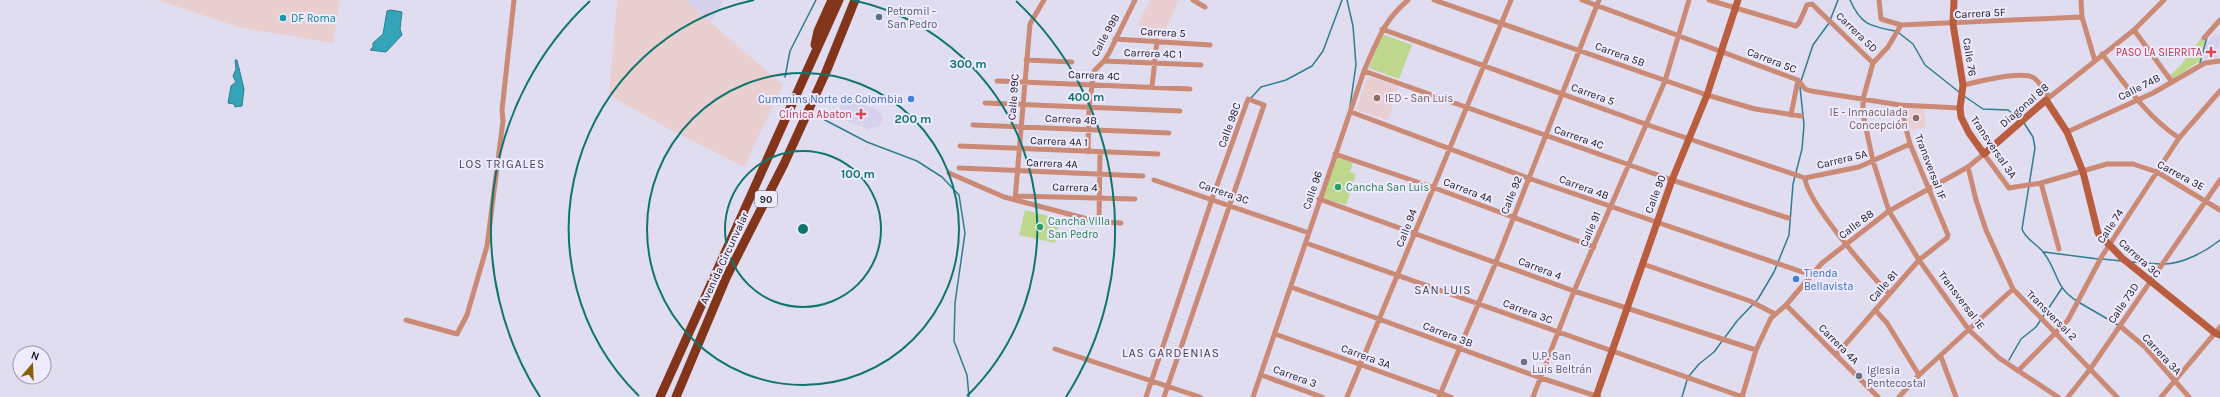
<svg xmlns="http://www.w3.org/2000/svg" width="2220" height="397" viewBox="0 0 2220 397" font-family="Karla,sans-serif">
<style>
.commercial{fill:#e9cfcf}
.built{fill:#d6d1ec}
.education{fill:#e9cfd1}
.green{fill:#bdd88d}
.water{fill:#34a5b9;stroke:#2f7d8e}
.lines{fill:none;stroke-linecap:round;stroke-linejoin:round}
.stream{stroke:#2f7d8e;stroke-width:1.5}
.street{stroke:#ca8a75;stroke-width:5}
.secondary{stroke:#ba5d3f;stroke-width:7}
.highway{stroke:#82351b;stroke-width:9}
.ring{fill:none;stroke:#0f766e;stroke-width:2}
.service-dot{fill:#5c6f8a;stroke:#eeeaff;stroke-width:1.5}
.culture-dot{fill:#0f9aa8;stroke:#eeeaff;stroke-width:1.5}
.health-dot{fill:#e0444e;stroke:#eeeaff;stroke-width:1.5}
.education-dot{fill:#8d6e63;stroke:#eeeaff;stroke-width:1.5}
.shop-dot{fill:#3f7fe0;stroke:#eeeaff;stroke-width:1.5}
.leisure-dot{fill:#2e9e5b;stroke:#eeeaff;stroke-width:1.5}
.worship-dot{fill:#6b7280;stroke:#eeeaff;stroke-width:1.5}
.labels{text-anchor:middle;stroke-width:4;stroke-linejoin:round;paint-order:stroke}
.shield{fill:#eeeaff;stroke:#5f5d68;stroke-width:1}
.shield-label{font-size:10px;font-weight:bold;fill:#222128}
.service-label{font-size:11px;fill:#4e5e75;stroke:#eeeaff;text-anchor:start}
.street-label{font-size:11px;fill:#222128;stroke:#eeeaff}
.culture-label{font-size:11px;fill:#0d838f;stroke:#eeeaff;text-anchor:start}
.health-label{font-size:11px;fill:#be3a42;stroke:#eeeaff;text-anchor:end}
.education-label{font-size:11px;fill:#785e54;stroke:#eeeaff;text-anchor:start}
.shop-label{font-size:11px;fill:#366cbe;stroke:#eeeaff;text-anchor:end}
.leisure-label{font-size:11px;fill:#27864d;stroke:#eeeaff;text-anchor:start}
.worship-label{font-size:11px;fill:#5b616d;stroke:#eeeaff;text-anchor:start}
.neighbourhood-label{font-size:12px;letter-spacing:1px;fill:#464253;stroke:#eeeaff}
.centre{fill:#0f766e;stroke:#eeeaff;stroke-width:2}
.ring-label{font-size:12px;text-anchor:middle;font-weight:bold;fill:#0f766e;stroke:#eeeaff;stroke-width:4;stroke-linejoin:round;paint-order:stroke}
</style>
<rect width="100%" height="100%" fill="#e1ddf1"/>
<path class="commercial" d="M157 0H340L333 43 241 28Z
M617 0H685L783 85 744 167 669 129 609 95Z"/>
<path class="built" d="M685 0H724L711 22Z
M2214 34 2220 35 2218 59 2204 58 2205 46Z
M850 97 870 107V109L872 107 881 113 883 118 880 126 870 128 869 130 862 127 863 124 861 123 860 126 839 118 841 114 838 112 844 99 847 101Z"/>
<path class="education" d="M1150 0H1179L1162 36 1137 25Z
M1368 76 1399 87 1388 120 1356 110Z
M1924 108 1926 127 1910 130 1904 109Z"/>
<path class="green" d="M1382 34 1412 45 1399 79 1369 68Z
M2201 38 2205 42 2202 47 2200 61 2173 79 2170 75 2181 65Z
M1336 157 1353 163 1350 172 1356 174 1346 205 1323 198Z
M1025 210 1060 219 1055 243 1019 235Z"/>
<path class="water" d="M391 10 402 12 400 29 402 35 386 52 370 50 373 47V43L383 34 387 11Z
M235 60H237L244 89 242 106 235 107 234 104 228 103 231 86 236 82 233 76 236 69Z"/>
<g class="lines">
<path class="stream" d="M1347 0 1353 26 1356 65 1350 106
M1850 0C1861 25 1870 26 1895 31
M1899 33 1913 44 1925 65 1959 92
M2200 63 2207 37
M785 77 790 51 816 0
M1801 81 1813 45 1829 23 1838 0
M1964 96 1983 109 2008 110 2020 119
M1251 98 1261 87 1286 80 1312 66 1323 51 1342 0
M823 119 867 142 917 161 942 177 959 195 965 233 955 303 954 341 967 375 969 397
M2024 123 2033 137 2035 148 2022 229C2026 240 2036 243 2043 252 2058 270 2054 287 2077 301
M2044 252 2098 259
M2102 259 2122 261
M2132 262 2160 264
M2164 264C2182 264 2205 252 2220 240
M2080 303 2118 325
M2009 360 2021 339 2036 327 2062 288
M1689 376 1699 364 1714 352 1737 321 1758 299 1774 272 1789 235 1793 184 1802 149 1804 125 1800 87
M1682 397 1687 380"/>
<path class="street" d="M1193 0 1205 7
M1434 0 1707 95 1755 109 1801 116
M1582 0 1798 80 1805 89 1811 91 1900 105 1960 108
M1709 0 1796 26 1799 23 1807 5 1812 4 1873 63
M1879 0 1881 19 1901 25 2082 17
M2081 0 2082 17 2095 61
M1901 25 1888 47 1873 63 1863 99V114L1873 161 1889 211 1919 260 1969 330 1999 358 2058 397
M1382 29 1648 125 1805 178 1859 167 1910 144
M2134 30 2172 82
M2204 38 2220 20
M1115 39 1210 45
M2102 54C2125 84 2147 117 2179 138
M1026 60 1072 62
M1104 61 1201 65
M1364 71 1672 180 1788 218
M997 81 1190 89
M1963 85C1978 82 2022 70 2034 78 2040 82 2045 92 2049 97
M1152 87 1157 41
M2046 100 2134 30 2164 0
M985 103 1180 111
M1351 112 1528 178 1811 275
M1791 115 1798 80
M973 125 1169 133
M2067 132 2153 93 2205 63 2220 61
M960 146 1158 154
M1088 152 1089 108 1094 71 1104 61 1109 53 1135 0
M1335 154 1432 187 1594 247
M1968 167 1976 200 1986 230 2013 289 2117 397
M959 168 1143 176
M949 173 1004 197 1099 222 1121 223
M1805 178C1806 201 1871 275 1889 294
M1154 180 1309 233
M2041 183 2059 249
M1016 196 1135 199
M1319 199 1574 291 1756 350
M1015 200 1030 24 1044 0
M1099 222 1100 152
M1306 243 1743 397
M1643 264 1750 301 1775 314
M1291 287 1541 378 1599 397
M1786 305 1878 397
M1875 310 1887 323 1919 375
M406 320 457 334 467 315 487 246 503 121 502 110 514 0
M2120 326 2145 347 2189 397
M1275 334 1451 397
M1055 349 1200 397
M1836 355 1919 260 1947 238 1948 235 1910 144 1900 105
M1941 357 1956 397
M2018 371 2068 320 2102 256 2179 138 2220 91
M1261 375 1322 397
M1146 397 1212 199 1248 99 1264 105 1164 397
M1253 397 1364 71C1377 42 1383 21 1408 0
M1347 397 1511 0
M1439 397 1496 262 1599 0
M1533 397 1574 291 1665 81 1689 0
M1742 397 1756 350 1771 318 1786 305 1822 263 1889 211 1968 167 1984 154 2009 188 2041 183 2107 164H2133L2157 172 2220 210
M1899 397 1919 375 2013 289
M2068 397 2091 368 2220 180
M2161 397 2220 327"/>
<path class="secondary" d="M1954 0 1953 24 1963 85 1960 108 1961 117 1969 133 1984 154 2046 100 2067 132 2083 172 2098 233 2122 258 2215 333 2220 335
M1596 397 1672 180 1707 95 1738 0"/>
<path class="highway" d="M815 45 818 31 832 0
M660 397 839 0
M676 397 726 278 784 164 826 72 855 0"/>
</g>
<g class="ring">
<circle cx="803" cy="229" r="78"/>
<circle cx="803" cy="229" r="156"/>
<path d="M639 396A234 234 0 0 1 754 0M852 0A234 234 0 0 1 967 396"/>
<path d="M540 397A312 312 0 0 1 590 1M1016 1A312 312 0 0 1 1066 397"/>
</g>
<circle class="service-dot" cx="879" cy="17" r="4"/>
<circle class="culture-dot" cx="283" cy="18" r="4"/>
<g class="health-dot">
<path d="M2209 46h4v4h4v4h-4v4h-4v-4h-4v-4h4z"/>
<path d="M859 108h4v4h4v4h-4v4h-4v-4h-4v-4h4z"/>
</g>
<g class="education-dot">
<circle cx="1377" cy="98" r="4"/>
<circle cx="1916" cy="118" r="4"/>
</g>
<g class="shop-dot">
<circle cx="911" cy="99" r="4"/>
<circle cx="1796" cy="279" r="4"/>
</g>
<g class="leisure-dot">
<circle cx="1338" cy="187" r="4"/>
<circle cx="1040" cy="227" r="4"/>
</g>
<g class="worship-dot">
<circle cx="1524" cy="362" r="4"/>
<circle cx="1859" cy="376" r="4"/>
</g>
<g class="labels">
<rect class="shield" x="755" y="191" width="22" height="16" rx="3"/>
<g class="shield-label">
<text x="766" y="203">90</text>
</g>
<g class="service-label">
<text x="887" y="15">Petromil -<tspan x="887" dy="13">San Pedro</tspan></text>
</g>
<g class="street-label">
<text transform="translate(1980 13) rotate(-3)" y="4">Carrera 5F</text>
<text transform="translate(1163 32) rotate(3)" y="4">Carrera 5</text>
<text transform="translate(1857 32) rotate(44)" y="4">Carrera 5D</text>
<text transform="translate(1105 35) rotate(-61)" y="4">Calle 99B</text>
<text transform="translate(1153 53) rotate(2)" y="4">Carrera 4C 1</text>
<text transform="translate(1620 54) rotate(20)" y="4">Carrera 5B</text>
<text transform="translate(1970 57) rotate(81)" y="4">Calle 76</text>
<text transform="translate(1772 60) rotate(21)" y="4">Carrera 5C</text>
<text transform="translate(1094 75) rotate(2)" y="4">Carrera 4C</text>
<text transform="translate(2139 87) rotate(-27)" y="4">Calle 74B</text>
<text transform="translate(1593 94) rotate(20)" y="4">Carrera 5</text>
<text transform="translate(1013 97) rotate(-86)" y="4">Calle 99C</text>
<text transform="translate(2024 105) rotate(-41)" y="4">Diagonal 88</text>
<text transform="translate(1071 119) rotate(3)" y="4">Carrera 4B</text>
<text transform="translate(1229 125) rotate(-70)" y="4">Calle 98C</text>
<text transform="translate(1579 137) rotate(19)" y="4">Carrera 4C</text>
<text transform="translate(1059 141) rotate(2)" y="4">Carrera 4A 1</text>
<text transform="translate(1994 147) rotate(56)" y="4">Transversal 3A</text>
<text transform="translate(1842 159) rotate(-14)" y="4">Carrera 5A</text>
<text transform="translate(1052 163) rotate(2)" y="4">Carrera 4A</text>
<text transform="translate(1931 167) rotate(69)" y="4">Transversal 1F</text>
<text transform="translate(2181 175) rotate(28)" y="4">Carrera 3E</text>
<text transform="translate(1075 187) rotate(1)" y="4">Carrera 4</text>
<text transform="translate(1584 187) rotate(20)" y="4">Carrera 4B</text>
<text transform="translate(1312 190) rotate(-71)" y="4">Calle 96</text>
<text transform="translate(1468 190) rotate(21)" y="4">Carrera 4A</text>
<text transform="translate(1224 192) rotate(19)" y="4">Carrera 3C</text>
<text transform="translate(1655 194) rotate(-69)" y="4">Calle 90</text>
<text transform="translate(1511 195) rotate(-68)" y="4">Calle 92</text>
<text transform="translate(1856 224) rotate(-37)" y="4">Calle 88</text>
<text transform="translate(2110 226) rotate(-57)" y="4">Calle 74</text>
<text transform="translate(1406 228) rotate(-69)" y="4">Calle 94</text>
<text transform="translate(1590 229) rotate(-67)" y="4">Calle 91</text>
<text transform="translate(724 258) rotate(-65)" y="4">Avenida Circunvalar</text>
<text transform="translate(2140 258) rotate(42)" y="4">Carrera 3C</text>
<text transform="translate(1540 268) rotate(21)" y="4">Carrera 4</text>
<text transform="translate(1883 286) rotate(-49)" y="4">Calle 81</text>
<text transform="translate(1962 300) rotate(53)" y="4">Transversal 1E</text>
<text transform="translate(2123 303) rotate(-56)" y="4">Calle 73D</text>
<text transform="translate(1528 311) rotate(20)" y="4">Carrera 3C</text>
<text transform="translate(2052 315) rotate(45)" y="4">Transversal 2</text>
<text transform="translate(1448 334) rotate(21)" y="4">Carrera 3B</text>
<text transform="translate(1839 344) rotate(45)" y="4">Carrera 4A</text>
<text transform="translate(2162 354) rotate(47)" y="4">Carrera 3A</text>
<text transform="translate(1366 356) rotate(20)" y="4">Carrera 3A</text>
<text transform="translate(1295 376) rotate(20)" y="4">Carrera 3</text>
</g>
<g class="culture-label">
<text x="291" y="22">DF Roma</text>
</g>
<g class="health-label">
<text x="2202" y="56">PASO LA SIERRITA</text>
<text x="852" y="118">Clínica Abaton</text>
</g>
<g class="education-label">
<text x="1385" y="102">IED - San Luis</text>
<text x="1908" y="116" text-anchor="end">IE - Inmaculada<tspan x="1908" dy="13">Concepción</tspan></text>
</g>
<g class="shop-label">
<text x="903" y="103">Cummins Norte de Colombia</text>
<text x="1804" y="277" text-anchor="start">Tienda<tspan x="1804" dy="13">Bellavista</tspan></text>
</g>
<g class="leisure-label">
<text x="1346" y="191">Cancha San Luis</text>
<text x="1048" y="225">Cancha Villa<tspan x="1048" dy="13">San Pedro</tspan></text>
</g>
<g class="worship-label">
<text x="1532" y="360">U.P. San<tspan x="1532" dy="13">Luis Beltrán</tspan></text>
<text x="1867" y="374">Iglesia<tspan x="1867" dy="13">Pentecostal</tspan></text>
</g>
<g class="neighbourhood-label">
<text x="502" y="168">LOS TRIGALES</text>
<text x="1443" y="294">SAN LUIS</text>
<text x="1171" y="357">LAS GARDENIAS</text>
</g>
</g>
<circle cx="803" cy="229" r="6" class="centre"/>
<g class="ring-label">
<text x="968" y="68">300 m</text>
<text x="1086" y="101">400 m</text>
<text x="913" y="123">200 m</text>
<text x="858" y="178">100 m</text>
</g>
<g transform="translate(32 365) rotate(19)"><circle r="19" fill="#eeeaff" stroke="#9c9aa9"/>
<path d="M0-3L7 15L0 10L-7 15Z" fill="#8b6003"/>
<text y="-6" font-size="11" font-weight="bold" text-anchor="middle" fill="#222128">N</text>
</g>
</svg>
